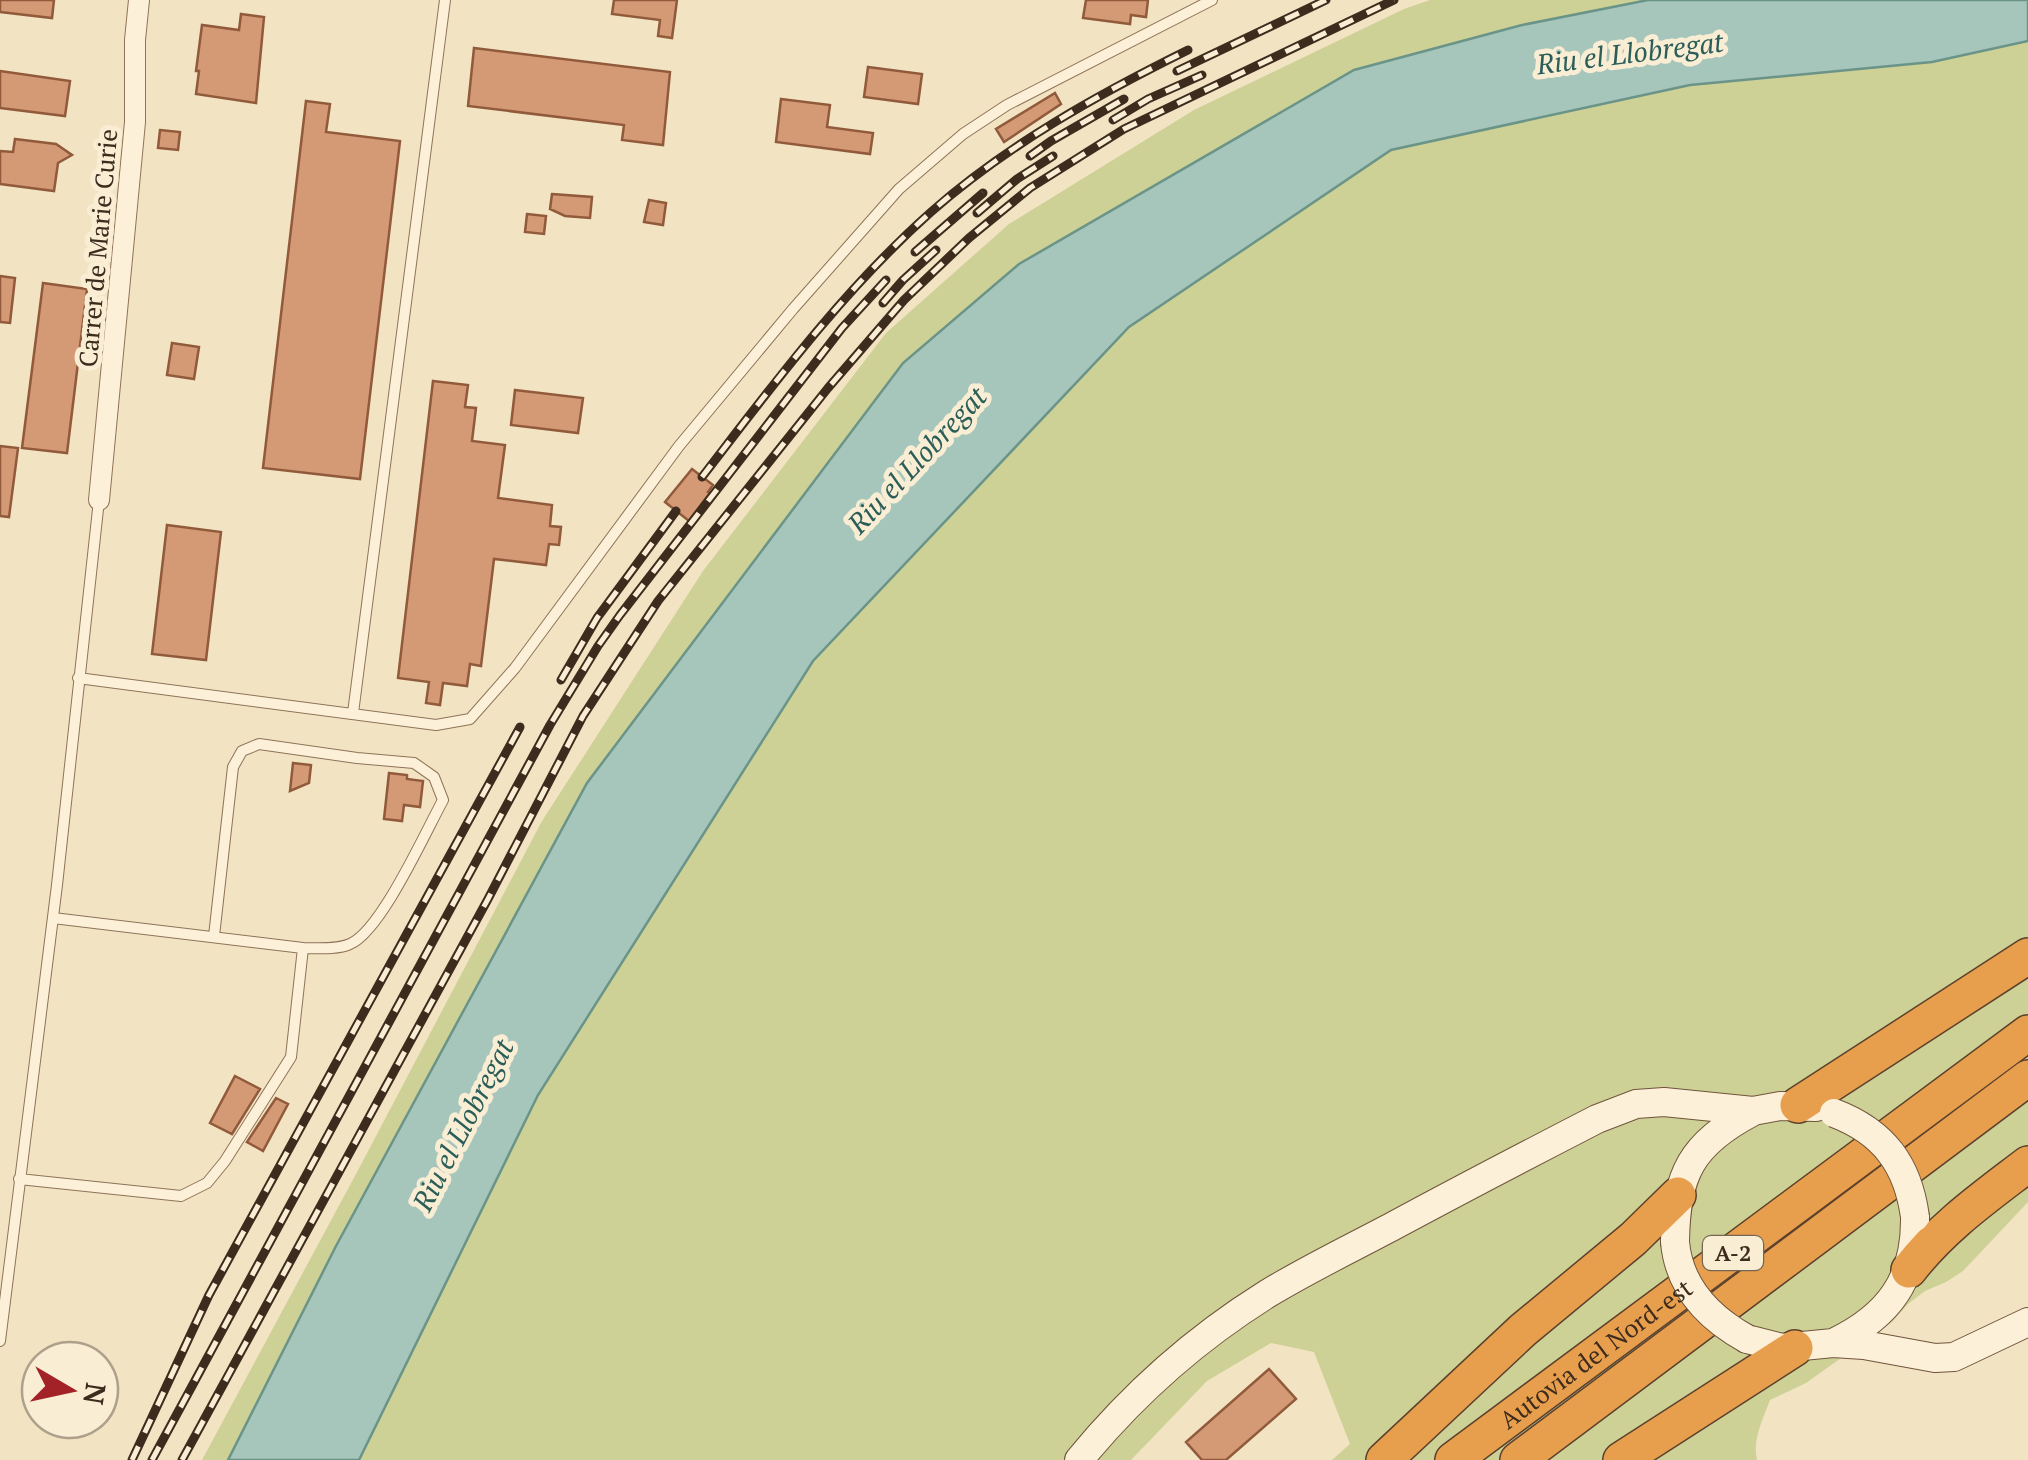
<svg xmlns="http://www.w3.org/2000/svg" width="2028" height="1460" viewBox="0 0 2028 1460" font-family="'PT Serif',serif">
<style>
.green{fill:#cdd196}
.water{fill:#a6c5bb;stroke:#6b9489;stroke-width:2.5}
.building{fill:#d49a76;stroke:#905a3b;stroke-width:2.5}
.lines{fill:none;stroke-linecap:round;stroke-linejoin:round}
.lane-casing{stroke:#8e7358;stroke-width:12}
.street-casing{stroke:#8e7358;stroke-width:22}
.secondary-casing{stroke:#70543b;stroke-width:30}
.highway-casing{stroke:#5c412c;stroke-width:38}
.lane{stroke:#fcf0d8;stroke-width:10}
.street{stroke:#fcf0d8;stroke-width:20}
.secondary{stroke:#fcf0d8;stroke-width:28}
.highway{stroke:#e89f4d;stroke-width:35}
.rail-casing{stroke:#3d2c1d;stroke-width:9}
.rail{stroke:#f9edd4;stroke-width:5;stroke-dasharray:15;stroke-linecap:butt}
.secondary-bridge-casing{stroke:#70543b;stroke-width:30;stroke-linecap:butt}
.secondary-bridge{stroke:#fcf0d8;stroke-width:28}
.labels{text-anchor:middle;stroke-width:10;stroke-linejoin:round;paint-order:stroke}
.shield{fill:#f9edd4;stroke:#756654;stroke-width:2.5}
.shield-label{font-size:22px;font-weight:bold;fill:#3d2c1d}
.street-label{font-size:25px;fill:#3d2c1d;stroke:#f9edd4}
.water-label{font-size:28px;font-style:italic;fill:#2b5e59;stroke:#f9edd4}
</style>
<rect width="100%" height="100%" fill="#f2e3c3"/>
<path class="green" d="M1430 0H1648L1522 25 1354 70 587 783 336 1246 228 1460H202L356 1174 542 821 703 571 886 333 1009 224 1194 110 1404 9Z
M2028 41V1202L1963 1271 1946 1282 1925 1291 1908 1304 1893 1321 1806 1383 1770 1400C1763 1419 1752 1440 1757 1460H1332L1350 1444 1314 1352 1271 1343 1207 1381 1131 1460H359L538 1095 813 661 1129 327 1391 150 1690 85 1932 62Z"/>
<path class="water" d="M1648 0H2028V41L1932 62 1690 85 1391 150 1129 327 813 661 538 1095 359 1460H228L336 1246 587 783 903 363 1019 264 1354 70 1522 25Z"/>
<path class="building" d="M0 0H54L52 18 0 12Z
M614 0H677L672 38 658 36 660 20 612 14Z
M1086 0H1148L1146 17 1131 15 1130 24 1083 18Z
M241 14 264 17 256 103 196 94 199 71H196L202 25 239 30Z
M474 48 670 72 663 145 622 140 624 125 468 106Z
M868 67 922 74 918 104 864 97Z
M0 71 70 81 65 116 0 108Z
M1055 93 1061 104 1004 142 996 129Z
M781 99 830 105 827 127 873 133 870 154 776 142Z
M306 101 330 104 326 132 400 141 360 479 263 468Z
M160 130 180 132 178 150 158 148Z
M15 139 56 144 72 155 58 163 54 191 0 184V151L13 152Z
M552 194 592 197 590 218 565 216 550 209Z
M649 200 666 203 663 225 644 222Z
M527 214 546 216 544 234 525 232Z
M0 276 15 278 10 323 0 322Z
M43 283 87 289 67 453 22 448Z
M172 343 199 347 194 379 167 375Z
M433 381 468 385 465 407 476 408 472 441 505 445 498 498 552 505 550 526 561 527 559 545 549 544 546 565 494 559 481 666 470 664 467 686 443 683 440 705 426 703 429 682 398 678Z
M515 390 583 398 578 433 511 425Z
M0 446 18 448 9 517 0 516Z
M692 469 713 485 708 492 710 493 689 521 665 502Z
M167 525 221 532 206 660 152 654Z
M293 763 311 765 309 783 290 791Z
M389 773 407 775V779L423 781 420 807 404 805 402 821 384 819Z
M235 1076 260 1089 232 1134 210 1123Z
M276 1098 288 1104 263 1151 247 1142Z
M1269 1369 1296 1399 1226 1460H1202L1186 1442Z"/>
<g class="lines">
<defs>
<path id="lane" d="M78 678 436 725 470 719 515 668 679 446 793 309 899 189 963 134 1007 105 1212 0
M353 713 445 0
M53 918 303 948
M19 1179 181 1196 207 1183 225 1161 291 1057 303 948C317 948 337 950 350 944 381 931 425 833 443 800L434 777 414 763 357 758 259 744 242 751 233 767 214 936
M0 1341 57 885 99 500"/>
<path id="street" d="M99 500 135 122V40L139 0"/>
<path id="secondary" d="M1675 1242C1676 1174 1691 1144 1752 1112
M1747 1339 1782 1348 1833 1343 1864 1345 1935 1358 1954 1357 2028 1322
M1835 1342C1889 1316 1916 1279 1915 1217
M1079 1460C1133 1394 1195 1339 1267 1294 1308 1269 1352 1248 1395 1225 1462 1189 1529 1154 1597 1119L1636 1104 1664 1102 1753 1111 1780 1106 1816 1107"/>
<g id="highway">
<path d="M1798 1105 2028 956"/>
<path d="M1909 1270C1942 1227 1985 1197 2028 1164"/>
<path d="M1384 1460 1523 1330 1633 1239 1678 1195"/>
<path id="s1" d="M1453 1460 2028 1033"/>
<path d="M1518 1460 2028 1078"/>
<path d="M1621 1460 1795 1348"/>
</g>
</defs>
<use href="#lane" class="lane-casing"/>
<use href="#street" class="street-casing"/>
<use href="#secondary" class="secondary-casing"/>
<use href="#highway" class="highway-casing"/>
<use href="#lane" class="lane"/>
<use href="#street" class="street"/>
<use href="#secondary" class="secondary"/>
<use href="#highway" class="highway"/>
<defs>
<path id="rail" d="M1177 71 1326 0
M1113 120 1148 99 1202 75
M1030 156 1051 141 1124 99
M977 213 1017 179 1053 156
M915 252 983 193
M883 303 903 280 936 250
M702 477C773 385 843 290 931 212 1007 145 1097 95 1188 50
M561 680 597 618 676 511
M132 1460 209 1295 520 727
M152 1460 550 725 598 646 620 615 842 328 886 280
M182 1460 488 899 583 716 658 601 828 388 904 300 969 238 1030 188 1124 129 1394 0"/>
</defs>
<use href="#rail" class="rail-casing"/>
<use href="#rail" class="rail"/>
<defs>
<path id="secondary-bridge" d="M1834 1113C1884 1132 1908 1165 1915 1217
M1675 1242C1679 1287 1709 1318 1747 1339"/>
</defs>
<use href="#secondary-bridge" class="secondary-bridge-casing"/>
<use href="#secondary-bridge" class="secondary-bridge"/>
</g>
<g class="labels">
<rect class="shield" x="1703" y="1236" width="60" height="34" rx="8"/>
<g class="shield-label">
<text x="1733" y="1261">A-2</text>
</g>
<g class="street-label">
<text transform="translate(98 248) rotate(-85)" y="9">Carrer de Marie Curie</text>
<text dy="9" stroke="none"><textPath href="#s1" startOffset="178">Autovia del Nord-est</textPath></text>
</g>
<g class="water-label">
<text transform="translate(1630 53) rotate(-7)" y="10">Riu el Llobregat</text>
<text transform="translate(917 460) rotate(-47)" y="10">Riu el Llobregat</text>
<text transform="translate(463 1125) rotate(-63)" y="10">Riu el Llobregat</text>
</g>
</g>
<g transform="translate(70 1390) rotate(99)"><circle r="48" fill="#f9edd4" stroke="#aea08b" stroke-width="2.5"/>
<path d="M0-8L18 38L0 25L-18 38Z" fill="#a32228"/>
<text y="-15" font-size="28" font-weight="bold" text-anchor="middle" fill="#3d2c1d">N</text>
</g>
</svg>
